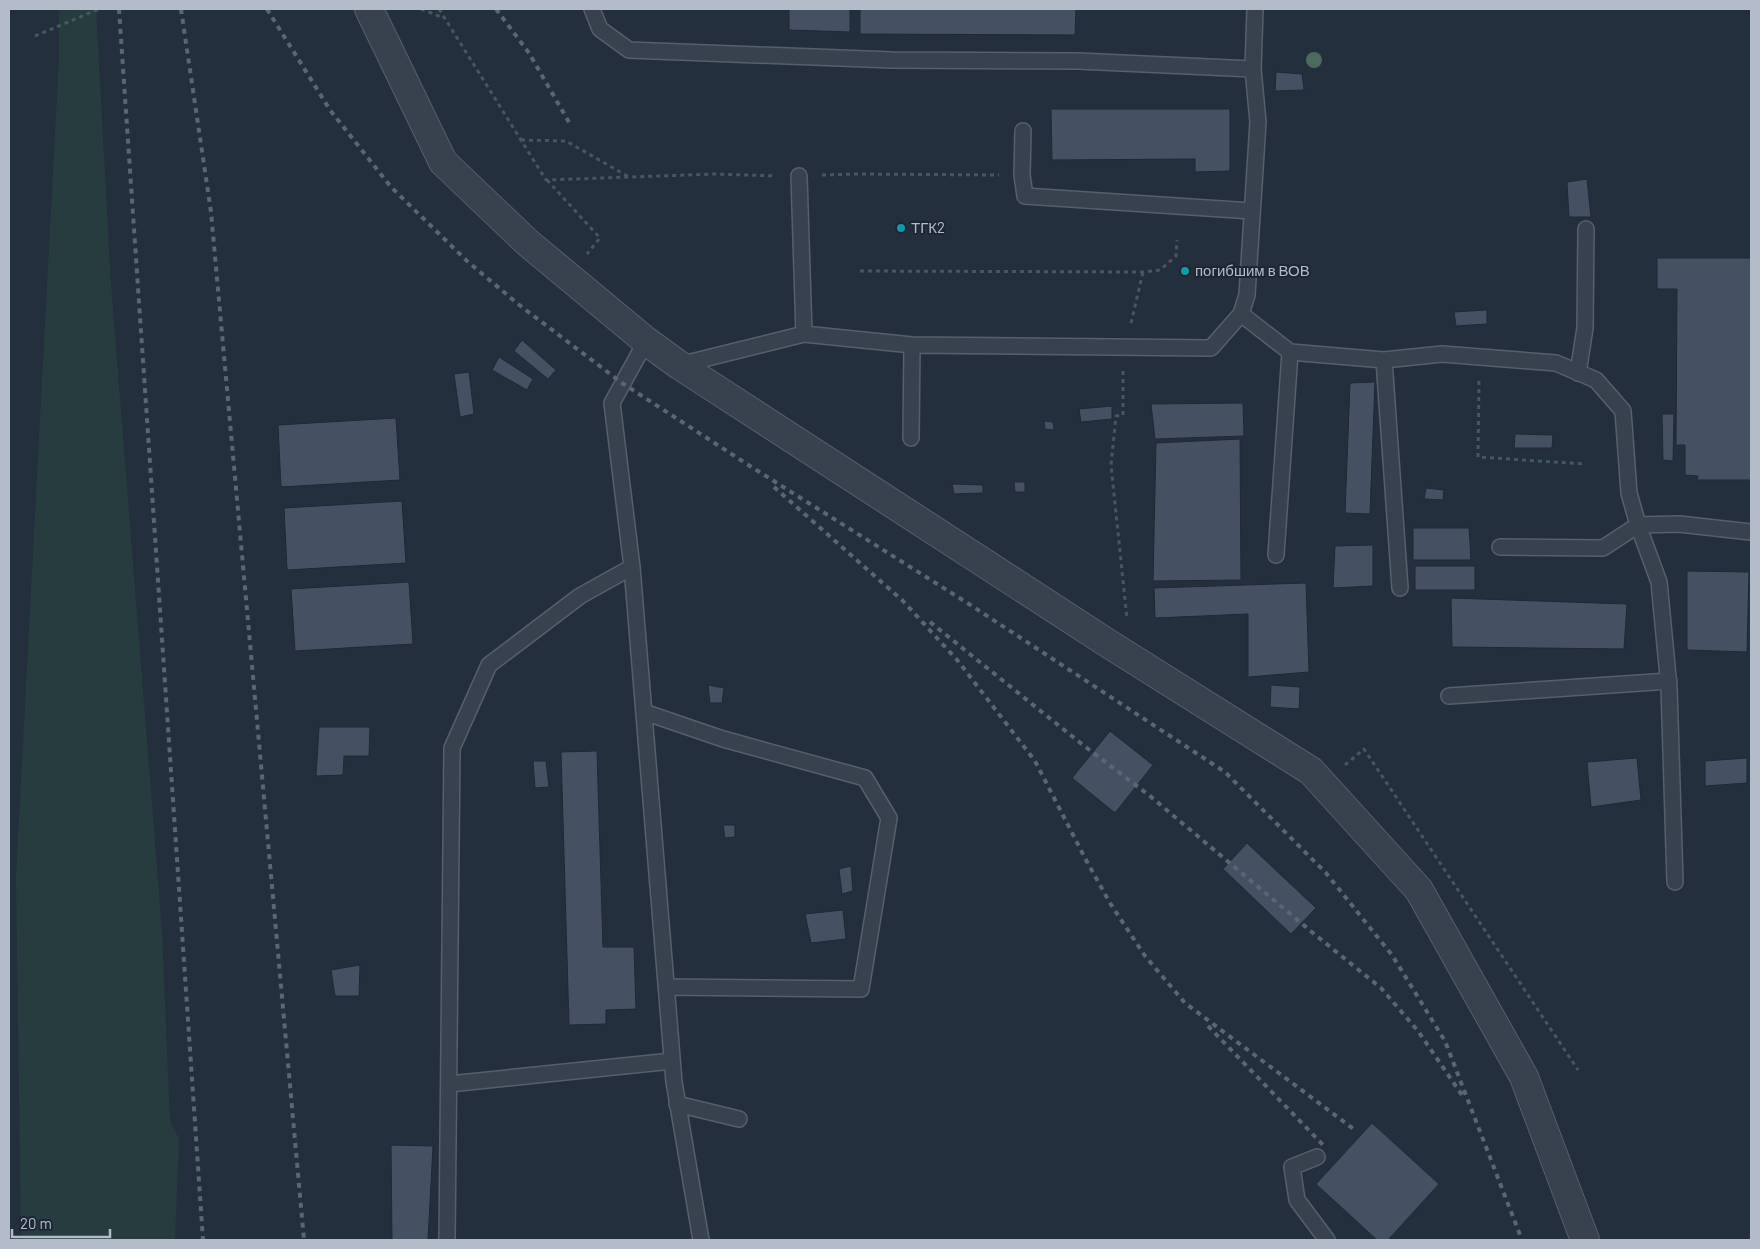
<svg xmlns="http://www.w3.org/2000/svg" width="1760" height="1249" viewBox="0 0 1760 1249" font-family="Barlow,sans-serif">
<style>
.green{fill:#263c3f}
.building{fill:#455162;stroke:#1f2835}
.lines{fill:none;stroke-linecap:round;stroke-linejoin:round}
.service-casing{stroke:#565f6c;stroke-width:18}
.minor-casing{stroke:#565f6c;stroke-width:30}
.path{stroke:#44595c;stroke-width:3;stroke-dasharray:4 4;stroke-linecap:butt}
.service{stroke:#38414e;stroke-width:15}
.minor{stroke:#38414e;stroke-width:28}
.rail{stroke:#5a6575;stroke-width:4;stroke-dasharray:5 5;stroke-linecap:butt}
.tree{fill:#4b6a5d}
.culture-dot{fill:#0f9aa8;stroke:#1d2633;stroke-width:2}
.labels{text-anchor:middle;stroke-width:4;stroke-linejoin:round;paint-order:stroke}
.poi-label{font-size:15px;fill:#b4bcc9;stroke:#1d2633;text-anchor:start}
</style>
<rect width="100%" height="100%" fill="#242f3e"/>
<path class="green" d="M59 9H96L111 284 162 931 170 1121 179 1139 175 1240H21L16 876 59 58Z"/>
<path class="building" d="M789 9H850V32L789 30Z
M860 9H1076L1075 35 860 34Z
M1276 72 1302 74 1304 90 1275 91Z
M1051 109H1230V171L1195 172V159L1052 160Z
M1587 179 1591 217H1569L1567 182Z
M1657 258H1751V480H1697L1698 476 1685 475V445H1676L1677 289H1657Z
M1487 310V324L1456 326 1454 312Z
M522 340 556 370 548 379 514 351Z
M499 357 533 379 527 390 492 370Z
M469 372 474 414 460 417 454 374Z
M1375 382 1370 514 1345 513 1350 383Z
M1243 403 1244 436 1155 439 1151 404Z
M1112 406V419L1081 422 1079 409Z
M1662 414H1674L1673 461 1663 460Z
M396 418 400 480 281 487 278 425Z
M1044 421 1053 422 1054 430 1045 429Z
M1515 434 1553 435 1552 448H1514Z
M1240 439 1241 580 1153 581 1156 443Z
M1014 482H1025V492H1015Z
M952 484 983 485V493L954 494Z
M1426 488 1444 490 1443 500 1424 499Z
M402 501 406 563 287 570 284 508Z
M1413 528H1469L1471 560H1413Z
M1373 545V586L1333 588 1335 546Z
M1415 566H1475V590H1415Z
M1687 571 1749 572 1747 652 1687 650Z
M409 582 413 644 295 651 291 589Z
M1306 583 1309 672 1248 677V614L1155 618 1154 588Z
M1451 598 1627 604 1624 649 1452 647Z
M708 685 724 688 722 703H710Z
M1271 685 1300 687 1299 709 1270 707Z
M319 727H370L369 756H344L343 775 316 776Z
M1110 731 1153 765 1115 813 1072 778Z
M597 751 603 947H634L636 1009 606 1010V1024L569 1025 561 752Z
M1637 758 1641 800 1591 807 1587 762Z
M1747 758V783L1705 786V761Z
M533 761H546L549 787 535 788Z
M723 825H735V837L725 838Z
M1247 843 1316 908 1291 934 1223 869Z
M851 866 853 891 842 894 839 869Z
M843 910 846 939 811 943 805 914Z
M360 965 359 996H335L331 970Z
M1372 1123 1439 1184 1388 1240H1377L1316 1184Z
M391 1145 433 1146 428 1240H392Z"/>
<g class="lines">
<defs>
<path id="service" d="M592 9 600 29 629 50 892 60 1078 61 1253 69
M1023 131 1022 175 1025 196 1252 211
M799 176 804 334
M1241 314 1290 352 1384 360 1442 354 1556 363 1596 380 1623 411 1629 493 1638 525 1659 582 1669 687 1675 882
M646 341 612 403 632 567 674 1082 701 1240
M1384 360 1400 588
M679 365 804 334 912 345 1211 348 1241 314 1247 295 1258 122 1253 69 1255 9
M1578 373 1585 328 1586 229
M911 438 912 345
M1500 547 1603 548 1638 525 1679 524 1751 532
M1276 555 1290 352
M1449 696 1669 681
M644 712 723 739 865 778 889 818 861 989 666 987
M449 1084 672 1061
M677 1104 739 1119
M1317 1157 1292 1167 1297 1200 1327 1240
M447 1240 452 748 489 665 580 596 632 567"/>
<path id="minor" d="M369 9 443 162 528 243 646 341 679 365 1109 644 1311 771 1419 890 1524 1077 1585 1240"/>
</defs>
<use href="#service" class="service-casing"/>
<use href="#minor" class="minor-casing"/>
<path class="path" d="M421 9 444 18
M439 9 546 180 715 174 776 176
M35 36 99 9
M521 140 566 141 629 177
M822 175 858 174 999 175
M547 180 600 238 587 254
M860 271 1143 272 1160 270 1176 256 1177 240
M1131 323 1143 272
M1123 371V415L1116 416 1111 465 1127 619
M1479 381 1478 457 1584 464
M1345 765 1364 749 1578 1070"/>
<use href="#service" class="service"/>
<use href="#minor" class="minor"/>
<path class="rail" d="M119 9 203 1240
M181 9 211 212 304 1240
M267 9 330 110 391 187 467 261 518 304 622 383 750 466 969 604 1225 772 1326 873 1392 955 1445 1041 1522 1240
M496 9 529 53 570 124
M774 487 903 601 958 661 1035 761 1086 860 1110 903 1145 956 1185 1003 1355 1130
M930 622 1083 745 1150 796 1313 933 1381 988 1418 1031 1462 1095
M1208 1026 1326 1148"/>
</g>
<circle class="tree" cx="1314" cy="60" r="8"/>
<g class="culture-dot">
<circle cx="901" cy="228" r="5"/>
<circle cx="1185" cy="271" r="5"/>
</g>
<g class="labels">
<g class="poi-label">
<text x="911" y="233">ТГК2</text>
<text x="1195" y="276">погибшим в ВОВ</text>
</g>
</g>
<rect width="1760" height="1249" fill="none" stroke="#b4bcc9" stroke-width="20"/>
<path d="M12 1229v8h98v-8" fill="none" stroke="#b4bcc9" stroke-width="2.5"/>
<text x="20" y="1229" font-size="15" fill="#b4bcc9" stroke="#1d2633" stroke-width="4" paint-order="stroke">20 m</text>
</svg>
